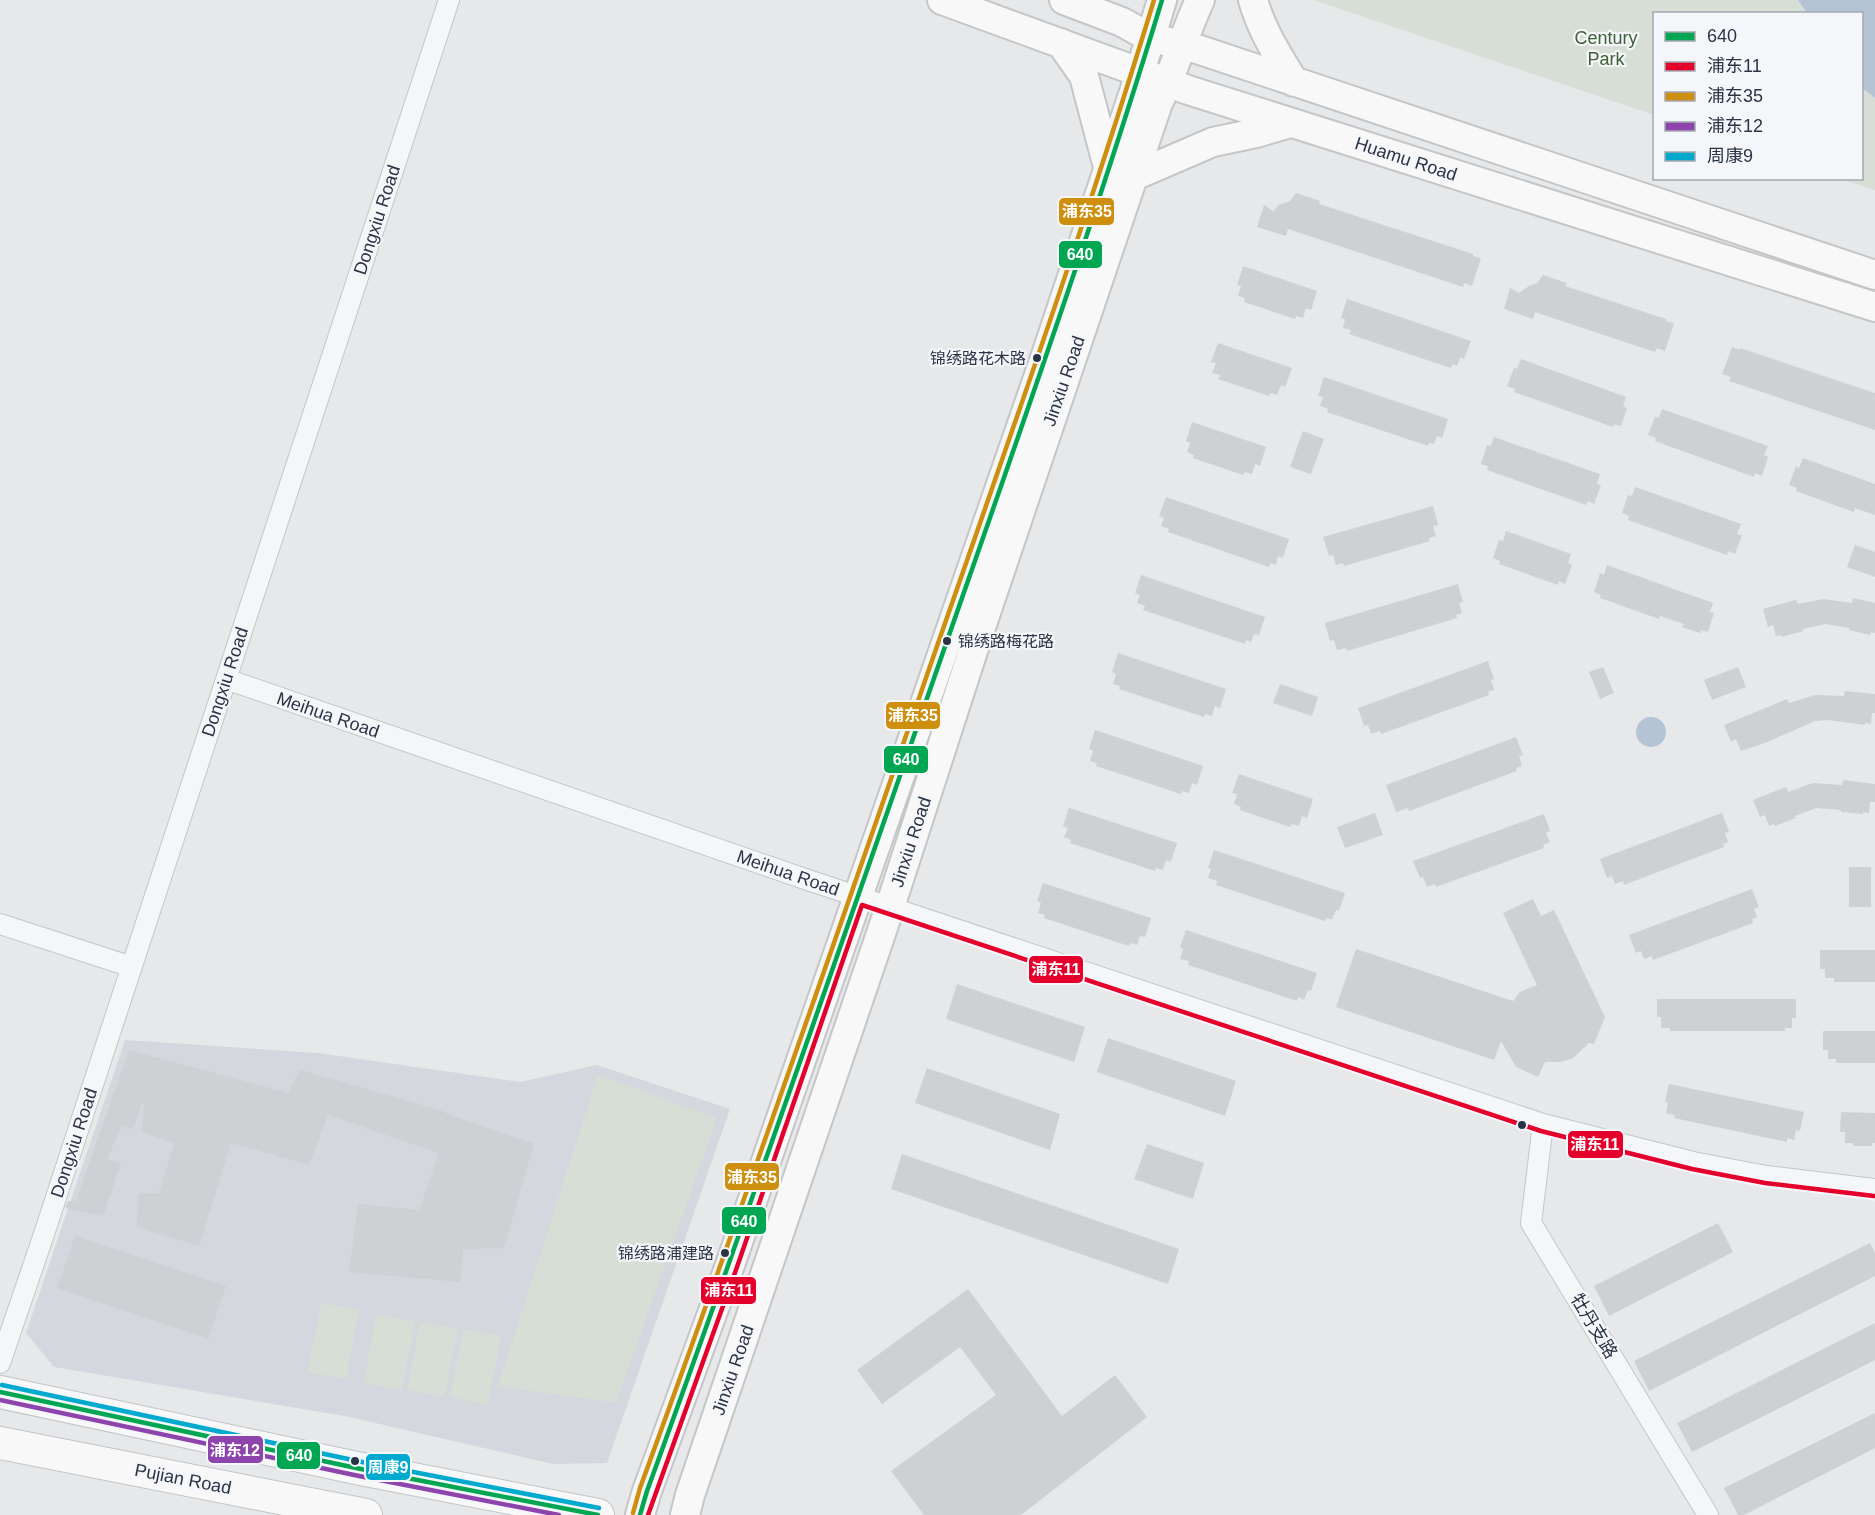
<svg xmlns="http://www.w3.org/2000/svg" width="1875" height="1515" viewBox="0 0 1875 1515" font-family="Arial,'Noto Sans SC',sans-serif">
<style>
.built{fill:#d4d7dd}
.green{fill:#d6ded6}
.water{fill:#b4c4d5}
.building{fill:#ced0d3}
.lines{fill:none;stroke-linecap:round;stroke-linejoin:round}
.street-casing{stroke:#c4c6c8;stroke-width:22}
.secondary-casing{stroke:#c4c6c8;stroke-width:32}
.primary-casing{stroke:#c2c5c8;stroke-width:34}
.street{stroke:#f5f6f7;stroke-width:20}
.secondary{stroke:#f8f8f8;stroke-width:28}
.primary{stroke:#f8f8f8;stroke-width:32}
.bus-1-casing{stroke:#f4f6f9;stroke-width:9}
.bus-2-casing{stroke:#f4f6f9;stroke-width:9}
.bus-3-casing{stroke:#f4f6f9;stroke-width:9}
.bus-4-casing{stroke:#f4f6f9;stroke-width:9}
.bus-5-casing{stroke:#f4f6f9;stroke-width:9}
.bus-1{stroke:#00a651;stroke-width:4.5}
.bus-2{stroke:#e4002b;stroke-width:4.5}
.bus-3{stroke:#ce8f0e;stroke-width:4.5}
.bus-4{stroke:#8e44ad;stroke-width:4.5}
.bus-5{stroke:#00a9ce;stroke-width:4.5}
.bus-dot{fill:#2b3445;stroke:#f4f6f9;stroke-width:2}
.labels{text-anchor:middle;stroke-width:4.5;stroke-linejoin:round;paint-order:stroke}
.bus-label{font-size:16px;fill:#2b3445;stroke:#f4f6f9;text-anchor:end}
.park-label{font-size:18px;fill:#3f6138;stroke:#f4f6f9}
.street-label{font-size:18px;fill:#2b3445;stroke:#f4f6f9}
.line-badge{stroke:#f4f6f9;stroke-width:2}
.badge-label{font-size:16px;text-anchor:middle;font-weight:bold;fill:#fff}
</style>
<rect width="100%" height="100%" fill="#e6e8ea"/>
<path class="built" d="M125 1040 318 1053 520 1082 597 1065 730 1109 607 1463 553 1464 345 1416 54 1367 26 1333Z"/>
<path class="green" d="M1314 0H1875V190L1841 179 1862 178V14H1654V115Z
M598 1075 717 1118 616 1403 498 1386Z
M321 1303 359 1310 346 1379 308 1372Z
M376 1314 415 1321 402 1390 364 1383Z
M420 1322 458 1329 445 1397 407 1390Z
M463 1329 501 1336 488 1405 450 1397Z"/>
<path class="water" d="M1798 0H1875V98L1862 88V14L1807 13Z
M1636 732a15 15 0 1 1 30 0a15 15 0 1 1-30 0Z"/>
<path class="building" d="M1296 193 1320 201 1319 204 1473 254V256L1481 258 1472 286 1464 283 1463 287 1288 229 1286 236 1257 227 1264 205 1273 211 1279 205 1290 201Z
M1243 266 1317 291 1311 310 1306 308 1303 318 1296 316 1295 319 1244 302 1245 298 1238 296 1241 286 1237 285Z
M1543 275 1567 283 1565 286 1666 319V321L1674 323 1665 351 1657 348 1655 352 1535 312 1533 319 1504 309 1510 288 1519 293 1529 286 1537 283Z
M1347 299 1471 341 1464 359 1460 358 1457 366 1452 364 1451 368 1349 334 1351 330 1343 328 1345 319 1341 318Z
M1218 343 1292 368 1285 387 1281 385 1277 395 1271 393 1269 396 1218 379 1220 375 1212 373 1216 363 1211 362Z
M1732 347 1740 350V348L1875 393V430L1729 381 1731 377 1722 374Z
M1521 359 1626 397 1623 406 1627 408 1621 426 1614 424 1613 427 1514 392 1515 389 1507 386 1514 368 1517 369Z
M1324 377 1448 419 1442 438 1437 436 1434 444 1429 443 1428 446 1327 412 1328 409 1320 406 1323 397 1318 396Z
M1662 409 1768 446 1764 455 1768 457 1762 476 1755 473 1754 477 1655 441 1656 438 1648 435 1655 417 1659 418Z
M1192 422 1266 447 1260 466 1255 464 1252 474 1245 472 1243 475 1193 458 1194 455 1187 452 1190 443 1186 441Z
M1303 431 1324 439 1311 474 1290 467Z
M1494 437 1600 474 1597 484 1601 485 1594 504 1588 501 1586 505 1487 470 1488 466 1481 464 1487 445 1491 446Z
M1803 458 1875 484V515L1855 508 1854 512 1796 491 1797 488 1789 485 1796 466 1799 468Z
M1635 487 1741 524 1737 534 1742 535 1735 554 1728 551 1727 555 1628 520 1629 516 1622 513 1628 495 1632 496Z
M1166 497 1289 539 1283 558 1278 556 1276 565 1270 563 1269 567 1168 532 1169 529 1161 526 1164 518 1159 516Z
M1433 506 1438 525 1433 526 1436 536 1429 538 1430 541 1344 566 1343 563 1336 565 1333 555 1329 556 1323 537Z
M1506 531 1571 554 1568 563 1572 565 1565 584 1559 581 1558 585 1499 564 1500 561 1493 558 1499 540 1503 541Z
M1855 545 1875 552V577L1847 567Z
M1607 565 1713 603 1710 612 1714 613 1708 632 1701 630 1700 633 1682 627 1684 624 1660 616 1659 619 1600 598 1601 595 1594 592 1600 573 1604 575Z
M1141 575 1265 617 1259 635 1254 634 1251 642 1246 640 1245 644 1143 610 1145 606 1137 603 1140 595 1135 593Z
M1458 584 1463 602 1459 603 1462 613 1456 615 1457 618 1347 651 1346 648 1337 650 1334 640 1330 641 1325 623Z
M1853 598 1875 603V633L1871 632 1870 635 1849 630V628L1825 624 1803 629V631L1782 637 1781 635 1776 636 1773 625 1768 627 1763 609 1796 600 1798 604 1824 599 1852 603Z
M1118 653 1226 689 1220 708 1215 706 1212 716 1205 714 1204 717 1119 689 1120 686 1113 684 1116 674 1112 672Z
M1488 661 1494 679 1491 680 1494 690 1488 692 1489 695 1381 734 1380 731 1371 734 1368 725 1364 726 1358 708Z
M1603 667 1614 693 1600 699 1589 672Z
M1738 667 1746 687 1712 700 1704 680Z
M1280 684 1318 697 1312 716 1273 703Z
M1845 691 1875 694V713H1872L1871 724 1865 723V725L1828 720 1815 721 1765 743 1741 751 1736 739 1731 742 1724 725 1787 699 1789 703 1815 695 1844 696Z
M1095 730 1203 766 1197 785 1192 783 1189 793 1182 791 1181 794 1096 766 1097 763 1090 761 1093 751 1089 749Z
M1516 737 1523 755 1519 756 1522 766 1516 768 1517 771 1409 811 1408 808 1396 812 1386 785Z
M1239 774 1313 799 1307 818 1302 816 1299 826 1292 824 1290 827 1240 810 1241 807 1234 804 1237 794 1232 793Z
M1843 780 1875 784V802H1870L1869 813 1863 812V814L1841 812V810L1816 808 1795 816 1796 818 1775 826 1774 824 1769 826 1765 815 1760 817 1753 800 1786 787 1788 792 1813 783 1842 785Z
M1069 808 1177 843 1171 862 1166 860 1163 870 1156 868 1155 871 1070 843 1071 840 1064 837 1068 828 1063 826Z
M1375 813 1383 835 1345 848 1337 827Z
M1722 813 1729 832 1725 833 1728 842 1723 844 1724 847 1624 885 1623 881 1615 884 1612 876 1607 878 1600 859Z
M1544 814 1550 831 1546 833 1550 842 1543 845 1544 848 1436 887 1435 884 1427 887 1423 877 1420 878 1413 861Z
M1214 850 1345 893 1339 911 1336 910 1332 919 1326 918 1325 921 1216 885 1217 881 1208 878 1211 869 1208 868Z
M1849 867H1871V907H1849Z
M1043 883 1151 918 1145 937 1140 936 1137 945 1130 943 1129 946 1044 918 1045 915 1038 913 1041 903 1037 901Z
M1752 889 1759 907 1754 909 1757 917 1752 919 1753 923 1653 960 1652 956 1644 959 1641 951 1636 953 1629 935Z
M1533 899 1541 916 1554 910 1605 1017 1594 1044 1589 1043 1573 1058 1561 1062H1545L1538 1077 1516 1067 1501 1041 1494 1060 1336 1007 1356 949 1513 1001 1520 992 1537 985 1503 913Z
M1186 930 1317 973 1311 991 1308 990 1304 1000 1298 997 1297 1001 1188 965 1189 961 1180 959 1183 949 1180 947Z
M1820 950H1875V982H1834V978H1825V969H1820Z
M957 984 1085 1027 1074 1062 946 1019Z
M1657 999H1796V1018H1792V1028H1785V1031H1670V1028H1661V1017H1657Z
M1823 1031H1875V1063H1836V1059H1828V1050H1823Z
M1108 1038 1236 1081 1225 1116 1097 1072Z
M129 1050 288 1093 300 1070 446 1112 445 1113 534 1144 504 1248 463 1249 460 1282 349 1272 358 1204 419 1210 439 1153 328 1115 309 1165 231 1143 199 1246 137 1227 139 1193H159L174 1143 142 1132 144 1099 133 1129 122 1126 107 1159 121 1163 103 1216 65 1208 68 1201H76Z
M927 1068 1060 1114 1050 1150 915 1103Z
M1669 1084 1804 1112 1800 1131 1796 1130 1794 1140 1787 1138V1142L1674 1118 1675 1115 1666 1113 1668 1103 1665 1102Z
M1841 1112 1875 1113V1143H1872V1146H1853V1143H1845V1132H1840Z
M1147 1144 1204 1163 1193 1199 1134 1179Z
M902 1154 1179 1249 1168 1284 891 1189Z
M1718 1223 1733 1252 1609 1316 1594 1286Z
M75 1236 226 1286 208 1339 57 1288Z
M1870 1243 1875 1253V1276L1649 1391 1634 1361Z
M968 1289 1062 1416 1115 1375 1147 1417 1021 1515H924L891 1471 996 1395 960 1347 882 1404 857 1370Z
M1875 1323V1360L1692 1452 1677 1423Z
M1875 1413V1448L1744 1515H1738L1724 1488Z"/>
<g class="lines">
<defs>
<path id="street" d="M226 679 802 878 1543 1124 1693 1162 1766 1176 1875 1189
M0 924 132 967
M1543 1124 1531 1223 1708 1515
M0 1363 44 1234 449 0"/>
<path id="secondary" d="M942 0 1188 90 1875 307
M1064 0 1122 22 1149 37 1197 49 1875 275
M1253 0C1261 29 1278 56 1294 82
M1061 43 1084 76 1108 167
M1134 176 1213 142 1256 133 1290 123
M640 1515 647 1491 730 1265 1046 355 1133 95 1162 0
M685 1515 690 1495 890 907 973 651 1158 103C1175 70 1184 34 1200 0"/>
<path id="primary" d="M0 1392 361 1469 598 1515
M0 1443 366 1515"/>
</defs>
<use href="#street" class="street-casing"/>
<use href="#secondary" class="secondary-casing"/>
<use href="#primary" class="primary-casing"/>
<use href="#street" class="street"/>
<use href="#secondary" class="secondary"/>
<use href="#primary" class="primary"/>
<defs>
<path id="bus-1" d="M0 1392 361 1469 598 1515
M640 1515 647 1491C745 1223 838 953 932 684 1011 457 1092 230 1162 0"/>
<path id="bus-2" d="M648 1515 737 1267 862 905 1541 1131 1692 1169 1765 1183 1874 1196"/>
<path id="bus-3" d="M633 1513 640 1488C739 1218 833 947 927 675 1005 451 1085 227 1154 0"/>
<path id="bus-4" d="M0 1400 359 1476 559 1515"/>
<path id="bus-5" d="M2 1385 362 1462 599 1508"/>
</defs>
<use href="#bus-1" class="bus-1-casing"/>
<use href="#bus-2" class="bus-2-casing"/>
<use href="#bus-3" class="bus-3-casing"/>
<use href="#bus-4" class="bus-4-casing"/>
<use href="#bus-5" class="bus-5-casing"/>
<use href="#bus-1" class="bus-1"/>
<use href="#bus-2" class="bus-2"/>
<use href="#bus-3" class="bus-3"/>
<use href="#bus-4" class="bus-4"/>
<use href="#bus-5" class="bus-5"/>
</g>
<g class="bus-dot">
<circle cx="1037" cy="358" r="5"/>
<circle cx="947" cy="641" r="5"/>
<circle cx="1522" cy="1125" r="5"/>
<circle cx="725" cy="1253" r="5"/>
<circle cx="355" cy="1461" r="5"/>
</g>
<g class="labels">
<g class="bus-label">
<text x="1026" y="364">锦绣路花木路</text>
<text x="958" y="647" text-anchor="start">锦绣路梅花路</text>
<text x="714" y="1259">锦绣路浦建路</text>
</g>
<g class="park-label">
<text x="1606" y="44">Century<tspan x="1606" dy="21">Park</tspan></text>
</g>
<g class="street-label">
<text transform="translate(1406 159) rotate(18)" y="6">Huamu Road</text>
<text transform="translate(377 220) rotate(-72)" y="6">Dongxiu Road</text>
<text transform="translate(1064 381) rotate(-71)" y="6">Jinxiu Road</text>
<text transform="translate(225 682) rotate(-72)" y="6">Dongxiu Road</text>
<text transform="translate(328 715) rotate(19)" y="6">Meihua Road</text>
<text transform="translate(911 842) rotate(-72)" y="6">Jinxiu Road</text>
<text transform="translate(788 873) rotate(19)" y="6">Meihua Road</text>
<text transform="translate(74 1143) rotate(-72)" y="6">Dongxiu Road</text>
<text transform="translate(1594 1326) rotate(59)" y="6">牡丹支路</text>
<text transform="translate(733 1370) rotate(-71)" y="6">Jinxiu Road</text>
<text transform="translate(183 1479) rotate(11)" y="6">Pujian Road</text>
</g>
</g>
<g class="line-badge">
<rect x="1058" y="197" width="57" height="29" rx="6" fill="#ce8f0e"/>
<rect x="1058" y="240" width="45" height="29" rx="6" fill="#00a651"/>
<rect x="885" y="701" width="56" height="29" rx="6" fill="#ce8f0e"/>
<rect x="883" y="745" width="46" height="29" rx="6" fill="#00a651"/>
<rect x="1028" y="955" width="56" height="29" rx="6" fill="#e4002b"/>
<rect x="1567" y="1130" width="57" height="29" rx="6" fill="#e4002b"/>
<rect x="724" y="1162" width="56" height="29" rx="6" fill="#ce8f0e"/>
<rect x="721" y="1206" width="46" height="29" rx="6" fill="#00a651"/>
<rect x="700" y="1276" width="57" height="29" rx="6" fill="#e4002b"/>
<rect x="207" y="1435" width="57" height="29" rx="6" fill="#8e44ad"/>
<rect x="276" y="1441" width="45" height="29" rx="6" fill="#00a651"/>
<rect x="365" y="1453" width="46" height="28" rx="6" fill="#00a9ce"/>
</g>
<g class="badge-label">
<text x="1087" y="217">浦东35</text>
<text x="1080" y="260">640</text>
<text x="913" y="721">浦东35</text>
<text x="906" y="765">640</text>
<text x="1056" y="975">浦东11</text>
<text x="1595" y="1150">浦东11</text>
<text x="752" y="1183">浦东35</text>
<text x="744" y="1227">640</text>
<text x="729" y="1296">浦东11</text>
<text x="235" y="1456">浦东12</text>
<text x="299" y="1461">640</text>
<text x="388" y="1473">周康9</text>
</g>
<rect x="1653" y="12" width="210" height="168" fill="#f4f6f9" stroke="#a4a8b1" stroke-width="1.5"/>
<rect x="1665" y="32" width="30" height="9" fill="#00a651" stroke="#a4a8b1" stroke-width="1.5"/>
<text x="1707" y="42" font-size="18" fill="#2b3445">640</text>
<rect x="1665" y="62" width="30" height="9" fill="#e4002b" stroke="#a4a8b1" stroke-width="1.5"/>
<text x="1707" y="72" font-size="18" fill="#2b3445">浦东11</text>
<rect x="1665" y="92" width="30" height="9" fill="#ce8f0e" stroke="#a4a8b1" stroke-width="1.5"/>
<text x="1707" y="102" font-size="18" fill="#2b3445">浦东35</text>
<rect x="1665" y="122" width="30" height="9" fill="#8e44ad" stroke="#a4a8b1" stroke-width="1.5"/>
<text x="1707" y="132" font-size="18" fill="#2b3445">浦东12</text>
<rect x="1665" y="152" width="30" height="9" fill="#00a9ce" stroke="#a4a8b1" stroke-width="1.5"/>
<text x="1707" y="162" font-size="18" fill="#2b3445">周康9</text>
</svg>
